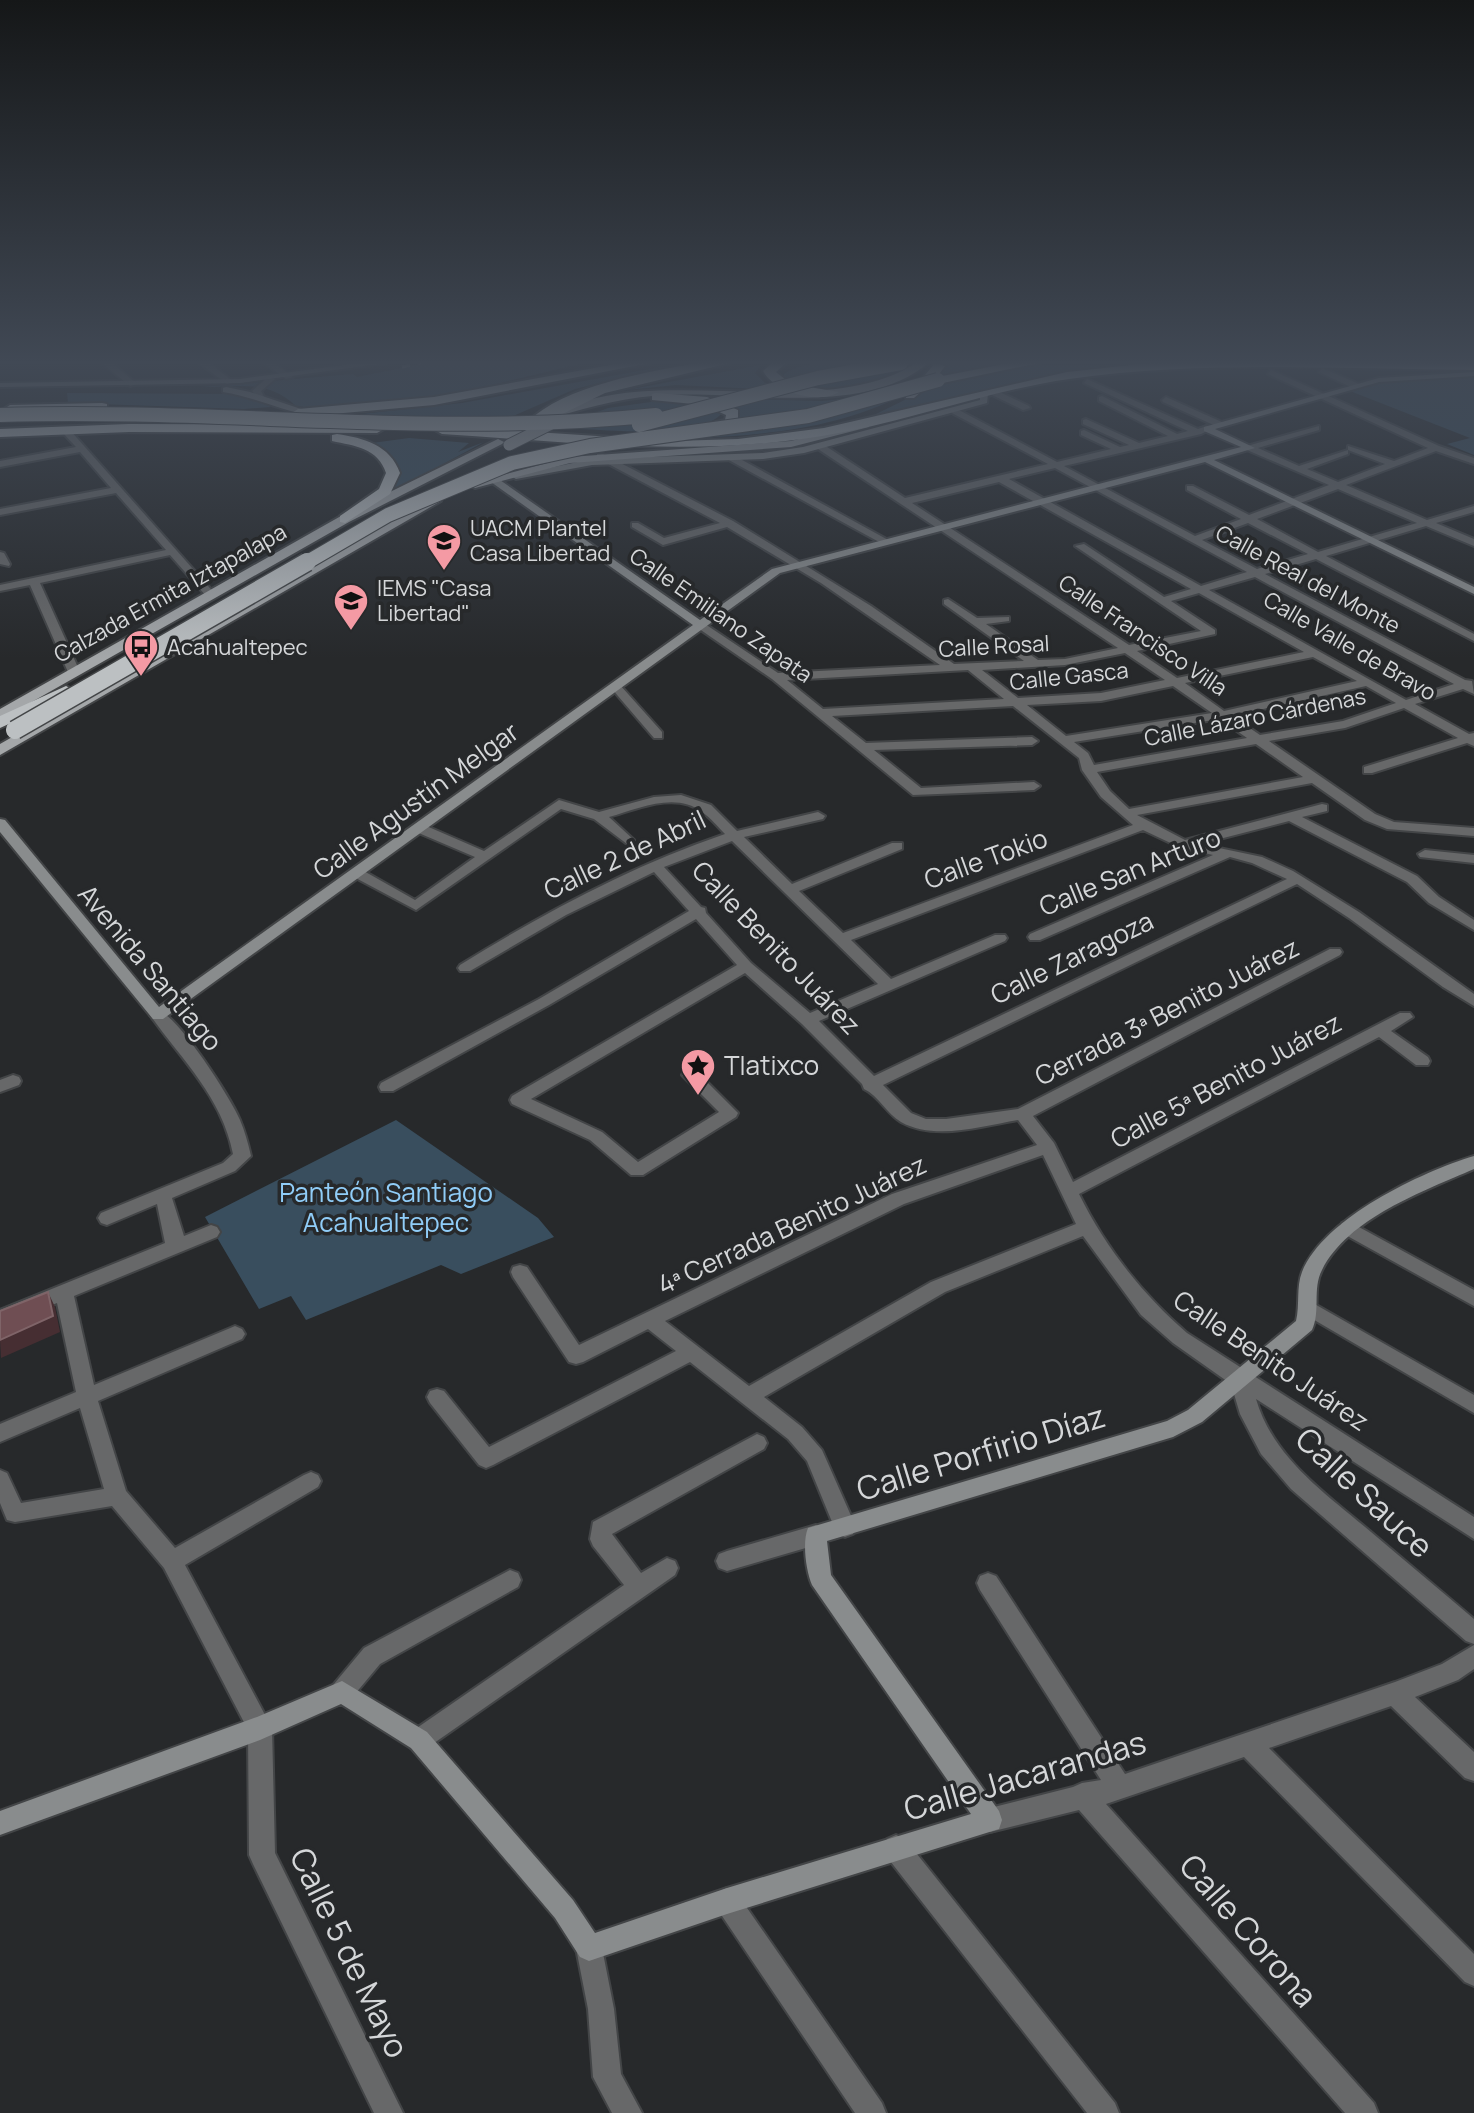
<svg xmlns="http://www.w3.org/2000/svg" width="1474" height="2113" viewBox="0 0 1474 2113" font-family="Manrope,sans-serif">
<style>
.green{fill:#394e5e}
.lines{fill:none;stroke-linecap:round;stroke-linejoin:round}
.street-casing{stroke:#434547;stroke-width:4}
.secondary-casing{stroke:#434547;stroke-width:4}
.primary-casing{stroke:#434547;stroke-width:4}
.highway-casing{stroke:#434547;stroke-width:4}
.street{fill:#676869;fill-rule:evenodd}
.secondary{fill:#898c8d;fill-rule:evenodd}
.primary{fill:#a4a7a9;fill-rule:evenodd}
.highway{fill:#bcc0c2;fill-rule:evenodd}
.rail{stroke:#bcbec0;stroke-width:3;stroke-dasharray:8 8;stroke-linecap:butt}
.primary-bridge-casing{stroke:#434547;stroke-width:13;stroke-linecap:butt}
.highway-bridge-far1-casing{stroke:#434547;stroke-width:16;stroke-linecap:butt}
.highway-bridge-casing{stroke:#434547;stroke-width:21;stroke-linecap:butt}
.primary-bridge{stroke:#a4a7a9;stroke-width:11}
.highway-bridge-far1{stroke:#bcc0c2;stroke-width:14}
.highway-bridge{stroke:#bcc0c2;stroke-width:18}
.shaded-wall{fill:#462e32}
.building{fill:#6f4e53;stroke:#7f6468;stroke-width:2}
.labels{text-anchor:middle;stroke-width:7;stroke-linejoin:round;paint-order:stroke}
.far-poi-label{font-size:22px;fill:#d5d7d9;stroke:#27292b;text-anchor:start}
.far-street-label{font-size:22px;fill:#d5d7d9;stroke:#27292b}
.street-label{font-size:26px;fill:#d5d7d9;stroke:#27292b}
.poi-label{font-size:26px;fill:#d5d7d9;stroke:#27292b;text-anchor:start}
.park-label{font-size:26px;fill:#90cdf8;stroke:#27292b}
.near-street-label{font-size:32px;fill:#d5d7d9;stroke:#27292b}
</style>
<rect width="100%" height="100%" fill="#27292b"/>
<path class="green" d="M426 363H583C503 382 377 417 296 406 267 379 240 387 202 387L353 374 357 377Z
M916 363C886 378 809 406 783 376 799 355 889 363 916 363Z
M947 363 1102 366 874 415 925 390Z
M672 365 575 389 502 421 352 415 462 403Z
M761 365 755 373 765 383 798 391 676 385 626 390Z
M1474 376V455L1447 444 1470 438 1350 391 1381 382Z
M67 393 229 394 246 396 271 407 244 409 68 403Z
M907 393C841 428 768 435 695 438L739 418 738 412 706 398 822 401Z
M665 400 692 401 723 412C701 440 614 430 580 429L582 418 608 408Z
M409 438 469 443 458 452 484 442 386 495 396 483 399 468 389 455 372 443Z
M396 1120 538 1218 554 1237 461 1274 441 1265 306 1320 291 1296 259 1309 205 1217Z"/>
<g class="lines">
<defs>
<path id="street" d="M102 363H112L137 384 130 386Z
M199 363H209L234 382 227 384Z
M264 363H274L293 377 286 379Z
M1322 368 1359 384 1360 386 1353 388 1319 372Z
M1271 370 1439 446 1474 458V464L1436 451 1346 485 1427 520 1474 506V512L1436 523 1474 539V546L1426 526 1326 556 1474 634V641L1316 559 1265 574 1465 680 1472 681 1474 694 1463 689 1415 704 1469 734 1474 733V746L1467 743 1372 773H1364V767L1458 738 1404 708 1345 728 1269 741 1375 814 1394 822 1474 828V836L1387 829 1365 820 1312 783 1137 815 1185 840 1322 804 1327 805V811L1302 817 1417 876 1439 897 1474 920V930L1429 903 1407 882 1289 821 1200 844 1262 857 1293 871 1359 912 1474 994V1006L1443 987 1349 918 1297 884 883 1085 911 1113 926 1119H946L1018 1109 1330 949H1340L1342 952 1340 955 1033 1116 1054 1143 1073 1182 1400 1013H1410L1413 1017 1391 1031 1428 1057 1430 1061 1428 1065H1416L1379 1037 1079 1194C1105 1247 1143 1295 1187 1333L1474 1517V1539L1256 1399C1273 1458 1326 1494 1371 1532 1405 1561 1440 1590 1474 1619V1644L1466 1641 1291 1489 1261 1454 1240 1414 1231 1384 1173 1343 1141 1315 1083 1236 945 1292 764 1397 802 1427 822 1450 856 1527 853 1534 845 1537 837 1534 807 1461 788 1439 690 1362 493 1465 486 1468 479 1465 430 1403 427 1397 430 1391 437 1389 444 1391 489 1447 676 1351 648 1329 583 1362 576 1364 569 1362 513 1277 511 1272 513 1267 520 1265 527 1267 579 1345 892 1194 1037 1145 1018 1120C982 1126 935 1141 901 1122 887 1114 879 1096 864 1089L862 1084 802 1024 745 973 531 1099 602 1132 638 1162 719 1112 682 1075 684 1071H696L738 1113 736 1117 643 1175H631L590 1140 512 1104 510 1100 512 1096 737 965 696 919 549 1005 393 1091H381L379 1087 381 1083 539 999 689 911 654 872 566 915 470 971H460L458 968 460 965C544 913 631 866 725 834 718 827 711 818 702 812 676 791 637 809 609 817L634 840 627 844 594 819 561 809 416 910 352 876 350 873 352 870H362L415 900 475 857 414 831V825H424L484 851 559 800 599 812 654 797 681 795 711 805 737 831 818 812 825 816 823 819 744 837 792 884 892 843H902V849L799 891 843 933 1133 825 1101 797 1082 770 1079 758 1013 706 832 716 866 743 1032 737 1038 741 1032 745 874 750 921 788 1034 782 1040 786 1034 790 913 795 772 679 695 626 705 624 778 673 940 665 821 583 727 527 663 545 632 527V523H638L664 538 720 523 597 458V454H603L733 521 871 606 954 664 1024 661 944 604V600L948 599 977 618 1009 617V621L986 624 1038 660 1065 659 1118 648 818 449V445H824L905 498 1048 464 952 413V409L955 408 1057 462 1111 449 1081 435V431L1084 430 1120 447 1129 445 1083 424V420L1086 419 1139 443 1168 436 1099 401V397L1102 396 1177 434 1188 431 1084 383 1087 379 1198 429 1207 426 1211 429 1201 434 1064 466 1195 536 1241 519 1187 490V486H1193L1249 515 1329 485 1247 450V446L1319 426V430L1258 448 1299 466 1348 450V454L1307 469 1338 482 1385 464 1348 450V446L1394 461 1428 448 1268 374ZM1055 468 1247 572 1201 586 1009 479ZM999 482 1191 589 1164 597 1084 544 1075 546 1201 631 1129 645 912 503ZM1338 489 1417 523 1318 552 1257 519ZM1248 523 1308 554 1257 569 1202 540ZM1255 577 1454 684 1406 700 1209 590ZM1199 593 1304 652 1177 678 1137 651 1215 634V630L1171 601ZM1125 653 1165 680 1101 693 1018 698 982 670 1065 665ZM1313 657 1357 681 1224 711 1185 683ZM968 670 1004 699 823 709 787 680ZM1173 686 1212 713 1066 736 1027 705 1101 701ZM1366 686 1396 703 1343 721 1260 735 1232 716ZM1220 719 1247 738 1094 765 1088 753 1074 742ZM1256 744 1303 777 1129 809 1110 791 1097 772ZM1143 830 1179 847 1213 855 1030 934 1028 937 1030 940H1040L1230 857 1252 863 1287 879 874 1076 819 1021 1005 941 1007 938 1005 935H995L891 979 851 940ZM732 841 878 984 810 1013 751 963 706 913 705 908 701 907 664 867ZM1043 1155 1076 1224 931 1282 749 1386 665 1321 904 1204Z
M268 377 275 379 261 391 265 399H259L252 391Z
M993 389 1029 406 1030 408 1023 410 990 394 989 392Z
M1166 397 1224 423 1225 425 1218 427 1163 402 1162 400Z
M63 429H69L216 595 207 597 170 555 40 583 80 672 74 675 68 672 30 585 0 591V585L166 550 116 493 0 515V509L111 488 80 452 0 467V461L76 447 63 433Z
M727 455H733L890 541 881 543 727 459Z
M0 552 4 553 10 564 9 566 0 564Z
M616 683 620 685 662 732V738H654L612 689V685Z
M1425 850 1474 855V863L1420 857 1418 854Z
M158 1010C179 1017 230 1097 240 1120 245 1132 248 1143 251 1156L235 1171 172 1198 184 1236 211 1225 217 1227 220 1232 217 1237 74 1296 94 1385 228 1329 235 1326 242 1329 245 1334 242 1339 98 1401 126 1491 175 1548 304 1475 311 1472 318 1475 321 1481 318 1487 185 1565 272 1728 275 1853 403 2113H374L253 1864 249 1855 248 1730 164 1568 112 1506 15 1522 7 1520 0 1503V1470L7 1473 21 1503 104 1489 80 1408 0 1442V1424L76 1392 57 1303 0 1326V1310L165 1243 157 1204 107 1225 101 1223 98 1218 101 1213 223 1163 233 1154C222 1097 182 1060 150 1015Z
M13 1075 19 1077 21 1081 19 1085 0 1092V1080Z
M1348 1221 1474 1290V1306L1342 1233 1339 1228 1342 1223Z
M1311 1302 1474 1395V1413L1304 1314 1302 1309 1304 1304Z
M757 1434 764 1437 767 1443 764 1449 612 1534 641 1573 667 1558 675 1561 678 1568 675 1575 427 1748 419 1752 411 1748 407 1740 411 1732 624 1585 593 1546 590 1539 593 1522Z
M816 1525 824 1528 827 1535 824 1542 816 1545 727 1571 719 1568 716 1561 719 1554 727 1551Z
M510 1570 518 1573 521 1580 518 1587 380 1664 350 1700 342 1703 334 1700 330 1692 334 1684 364 1648Z
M988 1573 996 1576 1125 1774 1395 1682 1442 1664 1474 1645V1669L1458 1680 1415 1697 1474 1752V1781L1465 1778 1391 1706 1269 1748 1474 1954V1986L1465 1982 1244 1757 1106 1804 1374 2103 1378 2113H1345L1079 1810 990 1832 981 1829 978 1820 981 1811 990 1808 1073 1787 1082 1783 1101 1780 980 1590 977 1583 980 1576Z
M896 1835 905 1839 1115 2103 1119 2113H1087L887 1857 883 1848 887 1839Z
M727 1888 736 1892 882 2103 886 2113H855L718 1910 714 1901 718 1892Z
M589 1935 598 1939 602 1948 614 2009 621 2074 642 2113H612L593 2077 588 2009 576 1948 580 1939Z"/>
<path id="secondary" d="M359 363H386L240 383 0 387V383L240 379Z
M1474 372V376L1379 382 1215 429 1255 448 1214 460 1474 587V594L1205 462 780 573 163 1019H153L0 832V819L5 820 159 1007 693 625 491 482V478H497L700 620 772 569 1241 447 1204 431V427L1379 378Z
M226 387 250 392 313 413 309 416C280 409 253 397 223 392V388Z
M984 391 988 394 987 403 804 453 763 459 592 465 516 479 511 476 592 459 763 453 803 447 980 400V394Z
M1474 1156V1169C1424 1191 1348 1218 1322 1270 1312 1289 1321 1311 1312 1330L1202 1422 1173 1437 827 1541 831 1575 999 1811 1002 1820 999 1829 727 1914 589 1961 580 1957 555 1918 411 1748 341 1704 260 1740 0 1835V1811L257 1717 342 1681 427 1732 573 1900 595 1933 727 1888 971 1814 812 1585C806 1571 802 1542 808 1528L1167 1421 1188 1410 1296 1321C1300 1305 1296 1287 1302 1272 1324 1218 1421 1172 1474 1156Z"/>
<path id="primary" d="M916 363H928C865 417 746 391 670 395 629 396 593 406 555 417L550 414C562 405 580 402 596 398 693 375 835 416 916 363Z
M865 422 869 423V427L791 447 570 463 475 488 469 484 570 457 791 441Z
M498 439 504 442 502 444 349 522 0 720V709L341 516Z
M431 498 441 501 0 755V744Z"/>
<path id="highway" d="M622 363H650L434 405 298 417 292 413 298 409 434 397Z
M699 363H730L605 393 538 426 526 423C565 385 647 372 699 363Z
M772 363H786L776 372 791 384 839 392C819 405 774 392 763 371Z
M935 363 945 366 937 377 1010 363H1039L938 384 933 381 914 398H906V392L916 386Z
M1151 363H1474V370C1339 369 1203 360 1069 379 986 391 905 423 822 436 695 457 569 442 442 434L435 430 442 426 674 441 738 439 824 428 1067 372Z
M656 393 707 397 738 410V422L699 432V426L725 420 726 415 704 405 652 400V394Z
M102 403 107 404V410L10 413 4 409 10 405Z
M129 424 377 425 384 429 377 433 129 432 0 437V429Z
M337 434C364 438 390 445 400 473L390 494 345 523 340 522V516L379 489 386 473C378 448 355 446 332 441V435Z
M66 686 75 691 72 695 0 728V716Z"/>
</defs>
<use href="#street" class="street-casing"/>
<use href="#secondary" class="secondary-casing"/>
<use href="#primary" class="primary-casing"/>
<use href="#highway" class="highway-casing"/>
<use href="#street" class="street"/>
<use href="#secondary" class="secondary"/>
<use href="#primary" class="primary"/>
<use href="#highway" class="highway"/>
<path class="rail" d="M402 367 421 363"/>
<defs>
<path id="primary-bridge" d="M509 445 555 422"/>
<path id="highway-bridge-far1" d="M0 415C220 408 436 438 656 415
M639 425 818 378 901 363
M304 564 388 515 512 463 590 446 808 416 938 380"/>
<path id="highway-bridge" d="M15 730 307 562"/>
</defs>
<use href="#primary-bridge" class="primary-bridge-casing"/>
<use href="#highway-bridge-far1" class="highway-bridge-far1-casing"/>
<use href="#highway-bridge" class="highway-bridge-casing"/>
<use href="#primary-bridge" class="primary-bridge"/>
<use href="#highway-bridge-far1" class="highway-bridge-far1"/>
<use href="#highway-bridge" class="highway-bridge"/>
</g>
<path class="shaded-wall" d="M48 1292 55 1307 60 1332 1 1358 0 1340Z"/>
<path class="building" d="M48 1292 53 1316 0 1340V1311Z"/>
<linearGradient id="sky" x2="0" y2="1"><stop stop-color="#151718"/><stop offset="0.55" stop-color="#414955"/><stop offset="1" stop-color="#414955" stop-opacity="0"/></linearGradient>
<rect width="1474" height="659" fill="url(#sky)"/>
<defs>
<symbol id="university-pin" viewBox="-11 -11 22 30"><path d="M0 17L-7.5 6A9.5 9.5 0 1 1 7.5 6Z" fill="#f49aa4" stroke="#27292b"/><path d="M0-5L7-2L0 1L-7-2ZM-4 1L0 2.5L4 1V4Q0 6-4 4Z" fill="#111"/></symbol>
<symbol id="school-pin" viewBox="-11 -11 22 30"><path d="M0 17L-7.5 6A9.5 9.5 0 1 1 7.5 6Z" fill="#f49aa4" stroke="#27292b"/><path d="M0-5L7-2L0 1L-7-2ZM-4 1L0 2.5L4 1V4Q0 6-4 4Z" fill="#111"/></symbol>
<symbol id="bus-pin" viewBox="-11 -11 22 30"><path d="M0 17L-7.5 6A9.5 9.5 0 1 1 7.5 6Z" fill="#f49aa4" stroke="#27292b"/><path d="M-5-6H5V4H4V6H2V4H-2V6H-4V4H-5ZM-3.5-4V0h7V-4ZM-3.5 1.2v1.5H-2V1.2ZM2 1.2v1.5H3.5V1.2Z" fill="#111"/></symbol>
<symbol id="sight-pin" viewBox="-11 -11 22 30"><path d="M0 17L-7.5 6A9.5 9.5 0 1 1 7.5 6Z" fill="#f49aa4" stroke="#27292b"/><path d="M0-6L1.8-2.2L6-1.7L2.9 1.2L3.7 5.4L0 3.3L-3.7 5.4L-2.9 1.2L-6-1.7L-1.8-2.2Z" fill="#111"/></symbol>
</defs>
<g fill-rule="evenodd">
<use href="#university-pin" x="424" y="521" width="40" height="54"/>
<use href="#school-pin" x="331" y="581" width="40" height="54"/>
<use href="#bus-pin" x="121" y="627" width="40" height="54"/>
<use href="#sight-pin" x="678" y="1046" width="40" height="54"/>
</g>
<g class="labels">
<g class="far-poi-label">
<text x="470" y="536">UACM Plantel<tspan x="470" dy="25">Casa Libertad</tspan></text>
<text x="377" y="596">IEMS "Casa<tspan x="377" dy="25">Libertad"</tspan></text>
<text x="167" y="655">Acahualtepec</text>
</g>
<g class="far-street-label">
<text transform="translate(1308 579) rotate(28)" y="8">Calle Real del Monte</text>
<text transform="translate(170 593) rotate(-29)" y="8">Calzada Ermita Iztapalapa</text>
<text transform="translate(721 615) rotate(35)" y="8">Calle Emiliano Zapata</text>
<text transform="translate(1143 635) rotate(34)" y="8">Calle Francisco Villa</text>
<text transform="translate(994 646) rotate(-3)" y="8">Calle Rosal</text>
<text transform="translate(1350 646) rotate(30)" y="8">Calle Valle de Bravo</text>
<text transform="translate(1069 676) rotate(-6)" y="8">Calle Gasca</text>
<text transform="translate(1255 717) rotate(-11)" y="8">Calle Lázaro Cárdenas</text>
</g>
<g class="street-label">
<text transform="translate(416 801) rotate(-36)" y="9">Calle Agustín Melgar</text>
<text transform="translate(625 855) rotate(-25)" y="9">Calle 2 de Abril</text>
<text transform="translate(986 859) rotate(-20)" y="9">Calle Tokio</text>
<text transform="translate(1130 872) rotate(-22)" y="9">Calle San Arturo</text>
<text transform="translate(776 948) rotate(46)" y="9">Calle Benito Juárez</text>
<text transform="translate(1072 958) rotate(-26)" y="9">Calle Zaragoza</text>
<text transform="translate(150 968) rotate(50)" y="9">Avenida Santiago</text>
<text transform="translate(1167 1012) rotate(-27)" y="9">Cerrada 3ª Benito Juárez</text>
<text transform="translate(1226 1081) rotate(-28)" y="9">Calle 5ª Benito Juárez</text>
<text transform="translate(792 1225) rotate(-25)" y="9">4ª Cerrada Benito Juárez</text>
<text transform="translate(1271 1361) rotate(34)" y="9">Calle Benito Juárez</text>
</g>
<g class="poi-label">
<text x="724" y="1075">Tlatixco</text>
</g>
<g class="park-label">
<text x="386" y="1202">Panteón Santiago<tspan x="386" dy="30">Acahualtepec</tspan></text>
</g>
<g class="near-street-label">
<text transform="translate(981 1453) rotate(-17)" y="11">Calle Porfirio Díaz</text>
<text transform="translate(1364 1493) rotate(43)" y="11">Calle Sauce</text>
<text transform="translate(1025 1776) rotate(-16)" y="11">Calle Jacarandas</text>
<text transform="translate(1248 1931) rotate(49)" y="11">Calle Corona</text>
<text transform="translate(349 1953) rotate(64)" y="11">Calle 5 de Mayo</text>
</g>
</g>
</svg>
